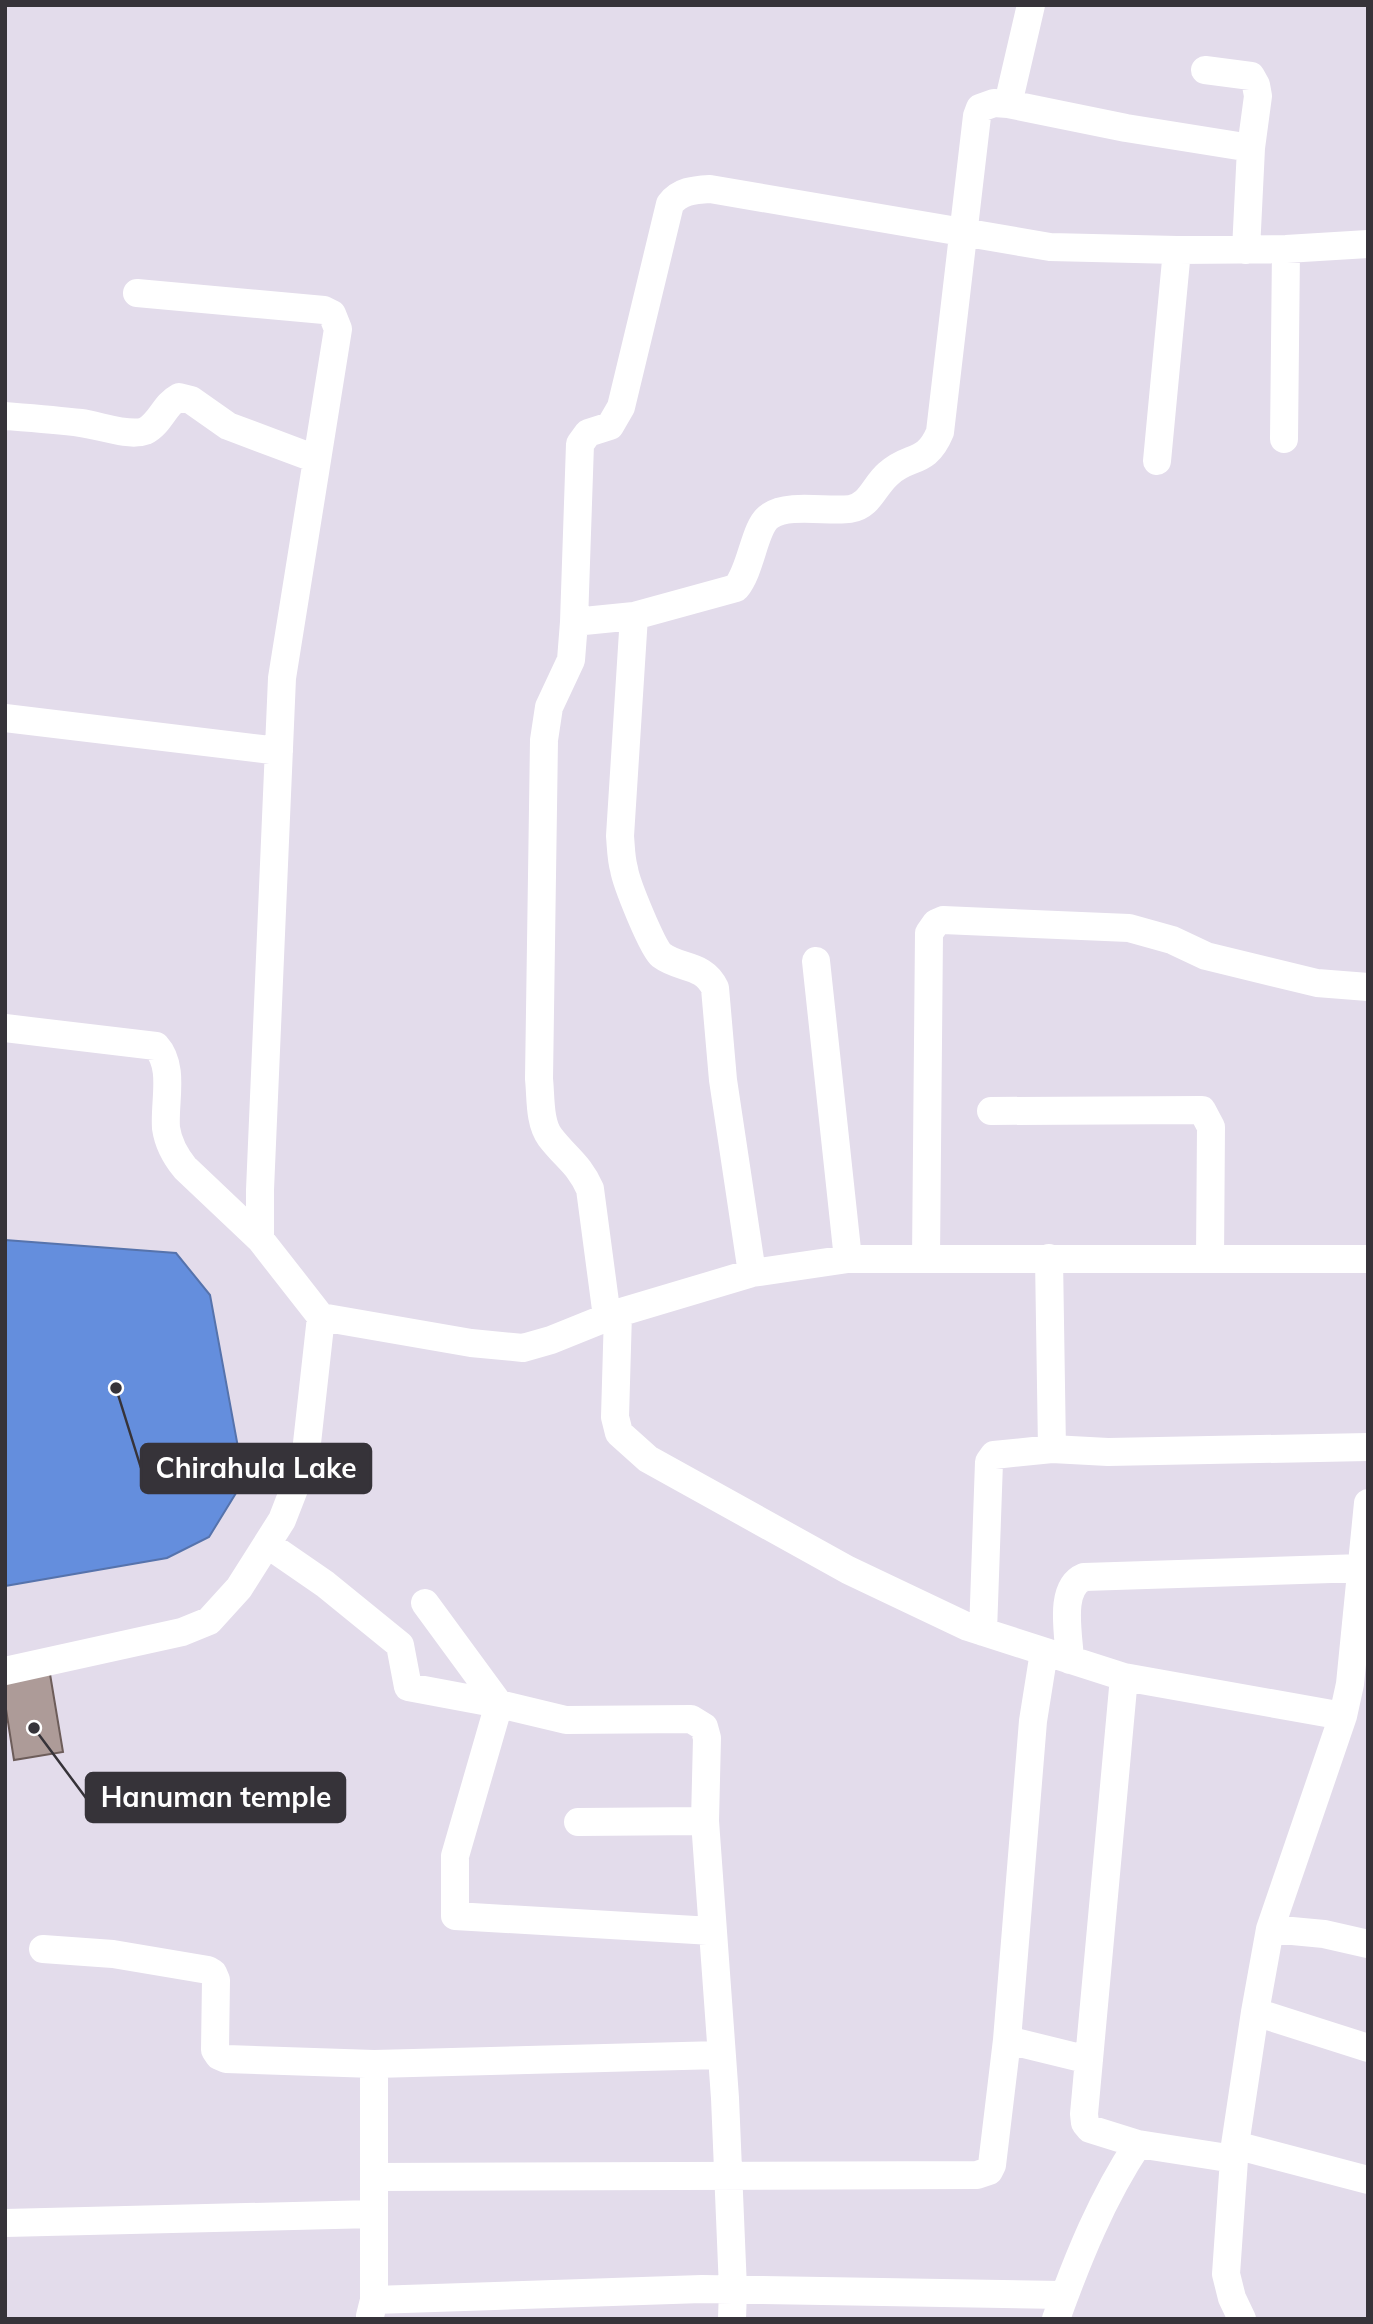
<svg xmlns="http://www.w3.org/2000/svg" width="1373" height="2324" viewBox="0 0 1373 2324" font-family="Mulish,sans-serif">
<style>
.water{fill:#648edd;stroke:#5673ac;stroke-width:2}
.building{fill:#ad9b98;stroke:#6d5d5a;stroke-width:2}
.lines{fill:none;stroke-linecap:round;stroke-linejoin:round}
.minor{stroke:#fff;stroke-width:28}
.leader{fill:none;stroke:#363339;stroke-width:2.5}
.callout-dot{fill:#363339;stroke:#fff;stroke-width:2.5}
.callout{fill:#363339;stroke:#363339;stroke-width:2.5}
.callout-label{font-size:28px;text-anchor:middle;font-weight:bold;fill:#fff}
</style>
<rect width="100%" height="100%" fill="#e3dceb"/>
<path class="water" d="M5 1240 176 1253 210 1295 244 1480 209 1537 167 1558 5 1586Z"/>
<path class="building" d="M50 1674 63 1752 14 1760 5 1703V1681Z"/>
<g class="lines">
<path class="minor" d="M1205 70 1251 76 1256 85 1258 96 1251 148 1246 250
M1008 104 1031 5
M137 293 324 310 332 314 338 329 282 678 260 1190V1239
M5 416C30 418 56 420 81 423 98 425 129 437 145 431 160 424 164 405 179 397L191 400 228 426 316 459
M1284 439 1286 249
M1157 461 1177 250
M634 616 620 836C621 847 621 859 624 869 626 883 653 949 661 955 681 970 703 963 715 988L723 1080 752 1273
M574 622 634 616 736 588C752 569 754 526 770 516 788 503 828 512 850 509 870 506 874 486 888 474 909 454 926 466 940 432L977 116 980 108 994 103 1008 104 1126 128 1251 148
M5 718 279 751
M816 961 848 1259
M5 1028 156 1046C175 1067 164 1101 166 1128 168 1142 176 1157 185 1168L260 1239 321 1317 471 1343 523 1348 551 1340 618 1313 752 1273 848 1259H1368
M991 1111 1202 1110 1211 1127 1210 1259
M1049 1258 1052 1449 1108 1452 1368 1447
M926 1259 929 933 936 923 943 920 1129 928 1172 940 1206 956 1317 983 1368 987
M618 1313 615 1417 619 1433 648 1459 848 1570 968 1627 1124 1677 1343 1716
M607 1317 590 1189C579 1164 566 1158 550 1137 539 1122 541 1097 539 1079L544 740 549 707 571 660 574 622 580 444 588 433 610 426 621 407 670 204C680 191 693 190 710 189L1050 247 1177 250 1286 249 1368 244
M267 1544 325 1584 400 1645 408 1687 499 1704
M425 1603 499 1704
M983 1632 989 1462 994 1455 1052 1449
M1044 1652 1033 1721 1007 2040 1089 2060
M1070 1660C1069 1635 1058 1588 1084 1577L1362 1568
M5 1671 182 1632 209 1621 239 1588 282 1520 305 1461 321 1317
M1124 1677 1084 2114 1085 2123 1090 2129 1138 2144
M705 1821 707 1738 704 1727 691 1719 566 1720 499 1704 455 1856V1916L712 1931
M578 1822 705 1821 725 2098 733 2289 732 2319
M1270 1929 1324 1934 1368 1944
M43 1949 113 1954 208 1970 213 1973 216 1980 215 2050 219 2056 226 2059 374 2064V2300L370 2316
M1255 2012 1368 2048
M374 2064 721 2055
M1235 2145 1368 2180
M374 2177 977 2175 989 2171 992 2165 1007 2040
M5 2223 374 2214
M374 2300 702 2289 1064 2295
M1056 2319C1078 2258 1102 2198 1138 2144L1234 2159
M1242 2319 1232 2298 1226 2274 1235 2145 1255 2012 1270 1929 1343 1716 1350 1684 1368 1503"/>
</g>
<path class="leader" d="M116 1388L141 1468M34 1728L86 1798"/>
<g class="callout-dot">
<circle cx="116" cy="1388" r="7"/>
<circle cx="34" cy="1728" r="7"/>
</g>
<g class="callout">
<rect x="141" y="1444" width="230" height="49" rx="7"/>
<rect x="86" y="1773" width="259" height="49" rx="7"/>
</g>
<g class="callout-label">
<text x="256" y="1478">Chirahula Lake</text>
<text x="216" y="1807">Hanuman temple</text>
</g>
<rect width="1373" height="2324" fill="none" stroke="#363339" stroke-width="14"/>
</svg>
